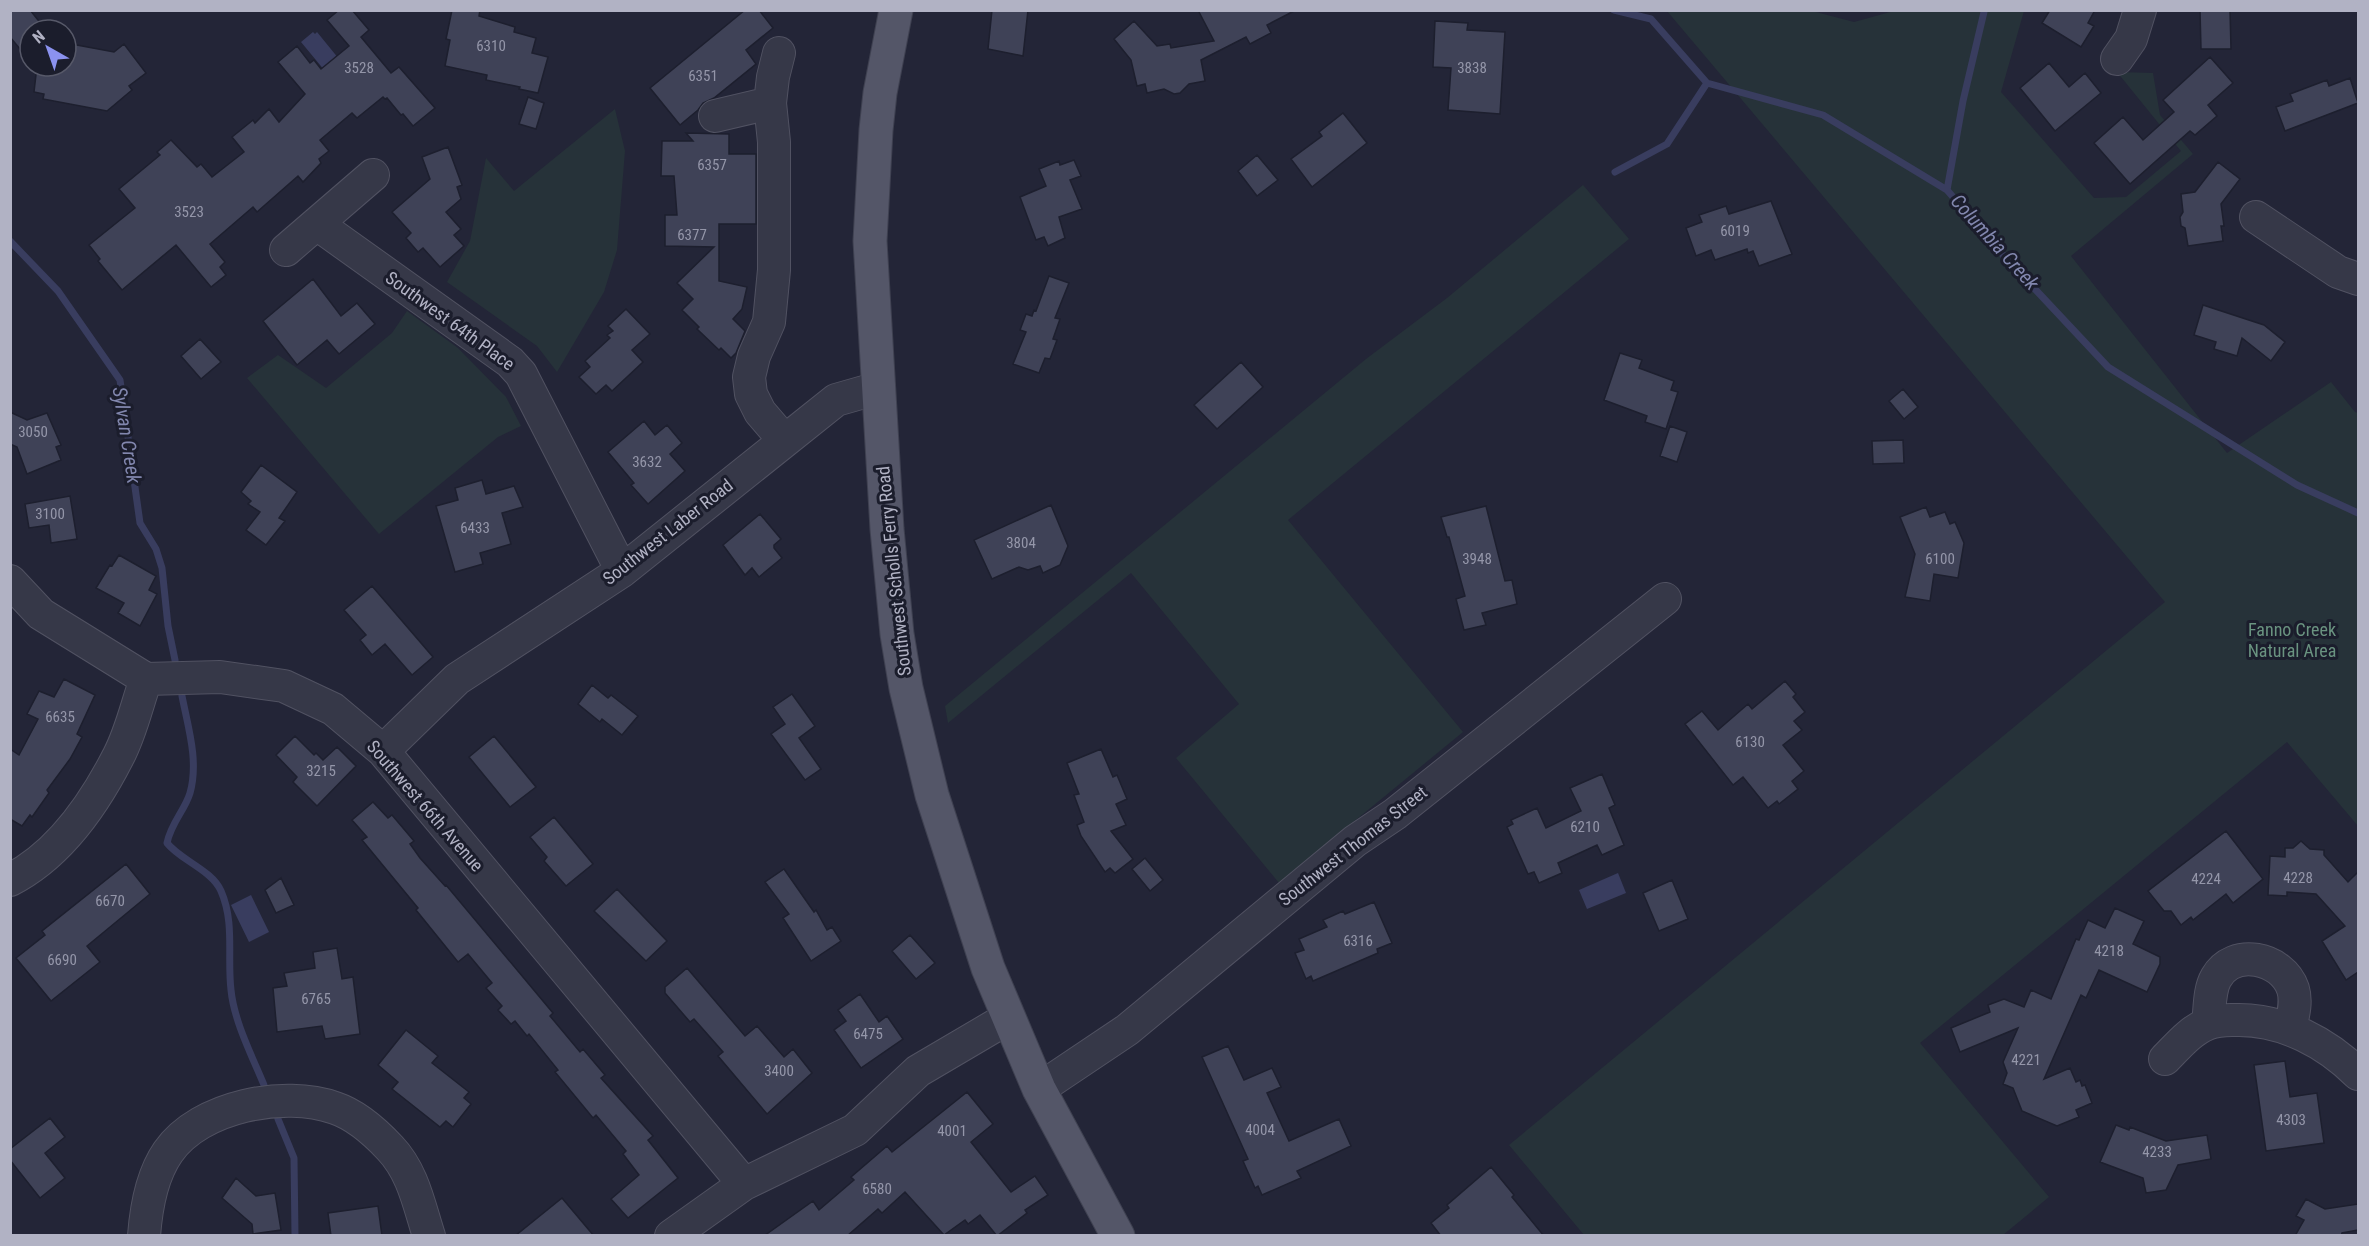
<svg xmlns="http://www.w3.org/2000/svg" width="2369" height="1246" viewBox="0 0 2369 1246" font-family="'Roboto Condensed',sans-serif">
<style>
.green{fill:#263239}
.water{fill:#393d5f}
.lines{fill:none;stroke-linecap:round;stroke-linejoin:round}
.stream{stroke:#393d5f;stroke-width:7}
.building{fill:#3f4257;stroke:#1d1f2e;stroke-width:1.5}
.minor-casing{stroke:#515262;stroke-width:34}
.major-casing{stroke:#3f4151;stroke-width:35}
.minor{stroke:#363848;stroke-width:32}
.major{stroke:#545668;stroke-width:33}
.labels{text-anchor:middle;stroke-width:6;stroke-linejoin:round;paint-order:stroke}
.number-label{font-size:15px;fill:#9496a9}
.street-label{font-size:18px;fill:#b1b2c4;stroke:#1b1d2c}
.park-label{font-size:18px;fill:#6a9380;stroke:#1b1d2c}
.water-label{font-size:20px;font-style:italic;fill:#8287ae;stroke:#1b1d2c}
</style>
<rect width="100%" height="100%" fill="#232537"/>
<path class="green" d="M1667 11H1812L1854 22 1894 11H2024L2001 92 2094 198 2126 197 2181 151 2117 72 2153 73 2160 115 2193 154 2071 256 2227 453 2331 382 2355 412 2358 413V826L2287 742 1920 1043 2049 1197 2003 1235H1584L1509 1145 2165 602Z
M615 109 625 151 617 250 604 292 557 372 537 346 447 282 470 241 486 158 514 191Z
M1583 185 1629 239 1288 520 1463 732 1279 883 1176 758 1239 704 1131 573 948 723 945 706 1366 359 1447 298Z
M407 311 458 348 506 397 521 426 498 437 379 534 247 378 278 355 326 388 392 333Z"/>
<path class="water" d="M313 32 315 34 317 32 339 59 325 71 301 42Z
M1618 873 1626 893 1587 909 1579 890Z
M251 895 269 932 249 942 231 905Z"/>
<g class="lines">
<path class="stream" d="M1614 10 1651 19 1707 83 1823 115 1947 190 2003 255 2108 367 2297 485 2358 513
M1615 172 1667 144 1707 83
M1947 190 1963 101 1984 12
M10 241 58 291 120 380 140 523 156 549 162 568 168 626 175 660
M182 696C188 727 199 761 190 793 185 810 171 823 167 843 180 860 212 870 221 891 235 923 227 956 231 990 234 1021 252 1056 264 1085
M278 1119 294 1158 295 1236"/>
</g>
<path class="building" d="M10 10H30L46 30H30V61L10 37Z
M339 10H352L369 30 361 37 391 73 399 67 435 108 413 126 403 114 401 115 387 98 385 99 383 97 357 118 352 113 320 140 329 151 319 159 321 163 303 182 298 176 257 212 253 207 210 244 225 262 220 267 226 275 211 287 176 245 122 290 98 261 100 259 89 245 135 208 119 189 160 155 157 152 171 140 197 167 201 164 212 177 244 152 232 137 253 120 255 123 269 109 279 122 305 94 278 62 297 46 310 63 314 60 321 69 349 46 327 20Z
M452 10H480L479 16 515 27 514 32 536 38 532 53 548 57 538 93 519 89 520 87 486 80 487 75 445 66 450 40 446 39Z
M745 10H759L773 28 746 50 756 64 714 98 703 103 698 110 680 125 650 88Z
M992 10H1028L1023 56 988 49Z
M1198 10H1296L1267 25 1271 33 1250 44 1246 37 1201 60 1205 81 1189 84 1180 93 1174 94 1164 89 1147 93 1145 84 1137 86 1131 60 1114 39 1134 21 1157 46 1170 44 1171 48 1214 41Z
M2050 10H2095L2088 23 2094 26 2081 47 2042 23Z
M2200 10H2230L2231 49H2201Z
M1435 21 1468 23 1467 30 1505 32 1500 114 1448 110 1451 68 1433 67Z
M66 43 114 52 124 44 146 73 129 86 132 90 107 111 43 99 44 94 34 92 37 66H66Z
M2210 57 2233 83 2208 105 2217 116 2195 135 2190 131 2130 184 2094 143 2123 117 2143 140 2174 112 2163 100Z
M2049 63 2069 87 2085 73 2101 93 2055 131 2020 88Z
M2350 78 2358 103 2285 131 2276 107 2293 101 2290 94 2327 80 2329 86Z
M528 97 544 103 536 129 519 124Z
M1343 113 1367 143 1312 187 1291 159 1322 136 1319 132Z
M686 133 729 134V154H756V224H719V281L747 287 742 309 733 319 745 331 736 353 731 358 721 348 719 350 697 329 699 327 682 310 693 299 677 283 714 247 665 246V215H677L674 176H661L662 141H693Z
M448 147 462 185 457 187 461 199 446 212 461 229 454 235 464 246 440 267 423 248 418 252 406 238 411 233 392 212 430 179 422 157Z
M1257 155 1278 180 1257 196 1238 171Z
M1074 160 1081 176 1070 180 1082 209 1059 217 1065 238 1048 246 1044 237 1036 240 1020 197 1046 186 1039 169 1059 161 1060 165Z
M2218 162 2240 179 2221 204 2224 226H2221L2223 241 2188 246 2185 228 2181 226 2180 217 2183 212 2181 194 2195 192Z
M1771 201 1792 254 1759 266 1753 251 1748 253 1747 249 1715 260 1711 250 1696 256 1686 228 1702 222 1699 215 1726 206 1729 214Z
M1049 276 1069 283 1055 318 1060 319 1053 339 1057 340 1050 359 1045 358 1039 373 1013 364 1026 332 1020 330 1026 314 1032 316 1034 310 1036 311Z
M313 279 341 316 357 303 375 324 339 354 327 340 297 365 263 321Z
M2203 305 2264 325 2285 342 2271 361 2242 338 2237 356 2214 349 2216 342 2194 335Z
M626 309 650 334 632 350 643 362 612 391 606 385 596 394 579 377 590 367 585 361 610 338 607 335 613 331 608 326Z
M200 339 221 362 201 379 181 356Z
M1620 353 1642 360 1639 368 1674 381 1671 390 1678 392 1666 429 1645 422 1647 416 1604 400Z
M1241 362 1263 387 1217 429 1194 405Z
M1903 389 1918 407 1904 419 1889 401Z
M10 412 27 420 47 413 61 445 56 447 61 460 27 474 17 447 10 444Z
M644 421 655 435 667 425 682 443 670 454 685 471 648 504 631 485 634 483 608 452Z
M1670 426 1687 432 1677 462 1660 456Z
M1903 440 1904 463 1873 464 1872 441Z
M261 465 297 492 279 518 285 521 266 545 246 530 260 512 248 504 251 501 241 492Z
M482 480 486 494 514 486 523 507 502 513 511 544 480 553 483 564 455 572 436 506 458 500 455 488Z
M70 496 77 539 51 543 49 525 29 528 25 504Z
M1051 505 1068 546 1060 565 1043 573 1040 566 1028 570 1019 567 992 579 974 540Z
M1486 506 1505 581 1512 580 1517 604 1482 613 1486 625 1464 630 1456 599 1465 596 1449 537H1447L1441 517Z
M1926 507 1930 517 1945 512 1950 524 1955 522 1964 543 1958 578 1934 574 1930 601 1905 597 1915 554 1900 517Z
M760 514 781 539 774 545V548L782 558 759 577 752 568 745 575 723 545Z
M119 555 156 576 149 590 157 594 140 626 118 613 124 603 96 588 110 565 112 566Z
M372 586 433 657 412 675 385 644 372 655 360 640 366 635 344 610Z
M64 679 95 695 77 734 82 737 70 759 47 790 49 793 32 817 30 815 22 826 10 819V749L19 755 38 719 27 714 39 691 54 697Z
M1785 681 1796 694 1793 697 1805 712 1794 721 1802 730 1783 745 1804 771 1792 781 1798 789 1779 804 1777 801 1768 808 1743 777 1733 785 1685 724 1702 711 1718 730 1748 704 1752 709Z
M592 685 608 698 611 695 638 716 622 735 602 719 600 722 578 704Z
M792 694 815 726 799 738 821 769 805 780 771 734 785 724 773 707Z
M295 736 314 755 316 753 323 760 337 747 356 766 317 806 293 782 297 777 276 755Z
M494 736 536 787 510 807 469 757Z
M1101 749 1113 777 1117 775 1127 799 1116 804 1126 825 1111 831 1133 859 1115 873 1110 868 1105 872 1081 836 1077 825 1084 822 1074 795 1079 794 1067 763Z
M1602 774 1615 805 1609 808 1624 845 1602 855 1597 845 1558 863 1562 873 1539 883 1534 872 1528 874 1507 827 1513 824 1511 820 1537 808 1546 828 1581 811 1570 788Z
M373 802 388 818 392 815 414 841 410 844 420 858 445 886 446 885 553 1013 550 1016 580 1052 583 1049 605 1075 601 1078 653 1136 648 1140 678 1178 628 1218 611 1199 639 1175 623 1154 626 1151 596 1115 593 1118 555 1072 558 1070 529 1034 527 1036 515 1021 511 1024 498 1010 502 1006 486 988 492 983 468 954 458 962 416 910 418 908 362 840 367 837 352 820Z
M554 817 593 864 566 886 544 861 547 857 530 837Z
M2226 831 2263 879 2233 903 2226 894 2193 920 2191 917 2181 925 2171 911H2164L2148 891Z
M2301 841 2310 849 2324 850V855L2348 882 2358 872V972L2346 980 2322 941 2345 926 2316 894 2287 892V896L2268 895 2270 856 2285 857V848H2293Z
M1145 858 1163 880 1150 891 1132 869Z
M126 864 150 894 87 946 100 962 51 1001 16 958 45 935 42 931Z
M784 869 814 912 816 910 827 930 832 927 841 941 811 961 783 918 789 914 765 882Z
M281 878 294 905 276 913 265 890Z
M1672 880 1688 919 1659 931 1643 893Z
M617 889 667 941 646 961 594 911Z
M1374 902 1392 943 1377 949 1378 953 1313 981 1311 976 1306 979 1295 953 1304 950 1299 939 1327 927 1323 920 1343 911 1345 914Z
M2115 908 2144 921 2133 944 2160 957V964L2147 992 2099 970 2086 998 2081 995 2044 1079 2070 1068 2076 1082 2080 1080 2082 1086 2085 1085 2092 1103 2076 1110 2079 1117 2057 1126 2022 1111 2013 1088 2003 1084 2007 1073 2003 1062 2018 1028 1960 1052 1951 1028 1990 1012 1988 1005 2004 999 2024 1007 2031 990 2051 999 2076 939 2079 940 2088 920 2105 928Z
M910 935 935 963 916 979 892 951Z
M337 948 342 979 353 977 360 1034 325 1039 322 1026 277 1032 273 988 287 986 284 973 315 968 313 952Z
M687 968 745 1036 757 1026 784 1057 793 1049 812 1073 767 1114 718 1056 723 1052 694 1019 690 1022 665 993V987Z
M860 994 879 1022 887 1016 903 1039 861 1068 834 1030 846 1021 838 1010Z
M406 1030 438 1056 432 1063 469 1092 464 1098 471 1104 453 1127 446 1121 440 1127 392 1089 398 1082 378 1065Z
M1228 1046 1244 1080 1272 1068 1281 1087 1267 1093 1289 1141 1339 1119 1351 1146 1297 1171 1301 1178 1262 1195 1258 1186 1255 1188 1243 1161 1248 1159 1202 1057Z
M2285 1061 2290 1097 2317 1093 2324 1143 2266 1151 2254 1065Z
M967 1092 993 1124 971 1142 1011 1192 1035 1176 1048 1195 1025 1210 1027 1213 997 1236 980 1215 968 1224 965 1220 944 1235 905 1192 882 1213 878 1209 847 1236H764L813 1201 819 1210 854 1180 851 1177 887 1146 892 1152Z
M50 1118 65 1137 45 1153 65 1178 40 1198 10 1160V1149Z
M2116 1125 2129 1130 2130 1127 2166 1141 2207 1135 2211 1159 2178 1165 2166 1190 2146 1193 2143 1178 2100 1162Z
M1491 1167 1514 1195 1512 1197 1544 1236H1441L1431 1223 1449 1208 1447 1205Z
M236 1178 256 1196 275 1193 281 1230 253 1234 252 1224 222 1198Z
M562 1198 594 1236H515Z
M2306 1199 2325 1209 2358 1204V1230L2342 1233 2341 1236H2295L2304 1220 2296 1216Z
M378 1206 382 1236H331L328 1213Z"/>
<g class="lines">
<defs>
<path id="minor" d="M779 53 773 77 770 103 774 142V270L769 322 754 356 749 377 751 394 760 412 784 440
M2117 59 2131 39 2140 10
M715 116 770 103
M2256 217 2338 272 2358 279
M317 224 510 362 521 374 622 571
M286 250 373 175
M10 581 41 614 146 679 220 677 284 686 333 709 383 751 744 1184
M383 751 457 679 622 571 836 400 878 388
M10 880C59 855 94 804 118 757 131 733 137 704 146 679
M2208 1023C2210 1009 2209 990 2216 978 2233 947 2282 957 2293 989 2297 1002 2293 1016 2290 1029
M2165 1059C2178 1046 2190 1031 2207 1024 2218 1019 2228 1020 2239 1020 2284 1020 2327 1043 2358 1074
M1039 1089 1127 1030 1355 841 1395 814 1665 599
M144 1236C146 1209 152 1175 168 1152 200 1106 284 1090 335 1108 356 1115 376 1133 390 1148 413 1172 419 1205 429 1236
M671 1236 744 1184 855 1130 918 1071 1008 1018"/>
<path id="major" d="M896 10 880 93 876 130 870 241 887 529 897 634 906 688 932 795 988 968 1039 1089 1118 1236"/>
</defs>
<use href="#minor" class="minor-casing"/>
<use href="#major" class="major-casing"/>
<use href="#minor" class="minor"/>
<use href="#major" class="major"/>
</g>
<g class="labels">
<g class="number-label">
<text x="491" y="51">6310</text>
<text x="359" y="73">3528</text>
<text x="1472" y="73">3838</text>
<text x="703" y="81">6351</text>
<text x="712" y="170">6357</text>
<text x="189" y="217">3523</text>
<text x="1735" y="236">6019</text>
<text x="692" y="240">6377</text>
<text x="33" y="437">3050</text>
<text x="647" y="467">3632</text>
<text x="50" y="519">3100</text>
<text x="475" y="533">6433</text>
<text x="1021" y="548">3804</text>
<text x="1477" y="564">3948</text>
<text x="1940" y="564">6100</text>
<text x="60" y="722">6635</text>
<text x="1750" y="747">6130</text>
<text x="321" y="776">3215</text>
<text x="1585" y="832">6210</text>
<text x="2298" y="883">4228</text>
<text x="2206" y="884">4224</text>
<text x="110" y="906">6670</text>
<text x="1358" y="946">6316</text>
<text x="2109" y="956">4218</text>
<text x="62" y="965">6690</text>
<text x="316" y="1004">6765</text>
<text x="868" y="1039">6475</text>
<text x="2026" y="1065">4221</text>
<text x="779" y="1076">3400</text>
<text x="2291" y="1125">4303</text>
<text x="1260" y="1135">4004</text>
<text x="952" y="1136">4001</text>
<text x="2157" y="1157">4233</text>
<text x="877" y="1194">6580</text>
</g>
<g class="street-label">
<text transform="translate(450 321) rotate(36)" y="6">Southwest 64th Place</text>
<text transform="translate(668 532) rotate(-38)" y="6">Southwest Laber Road</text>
<text transform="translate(894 571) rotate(-96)" y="6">Southwest Scholls Ferry Road</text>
<text transform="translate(425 806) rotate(49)" y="6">Southwest 66th Avenue</text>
<text transform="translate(1353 846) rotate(-38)" y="6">Southwest Thomas Street</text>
</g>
<g class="park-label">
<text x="2292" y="636">Fanno Creek<tspan x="2292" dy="21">Natural Area</tspan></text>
</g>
<g class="water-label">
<text transform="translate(1995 242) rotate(48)" y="7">Columbia Creek</text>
<text transform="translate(127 435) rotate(81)" y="7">Sylvan Creek</text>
</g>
</g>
<rect width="2369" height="1246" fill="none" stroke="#b1b2c4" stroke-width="24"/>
<g transform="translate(48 48) rotate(320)"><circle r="28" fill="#1b1d2c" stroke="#575969" stroke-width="1.5"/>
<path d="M0-4.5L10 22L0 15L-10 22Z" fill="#8b92ef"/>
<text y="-9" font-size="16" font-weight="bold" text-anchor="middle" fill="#b1b2c4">N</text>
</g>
</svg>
